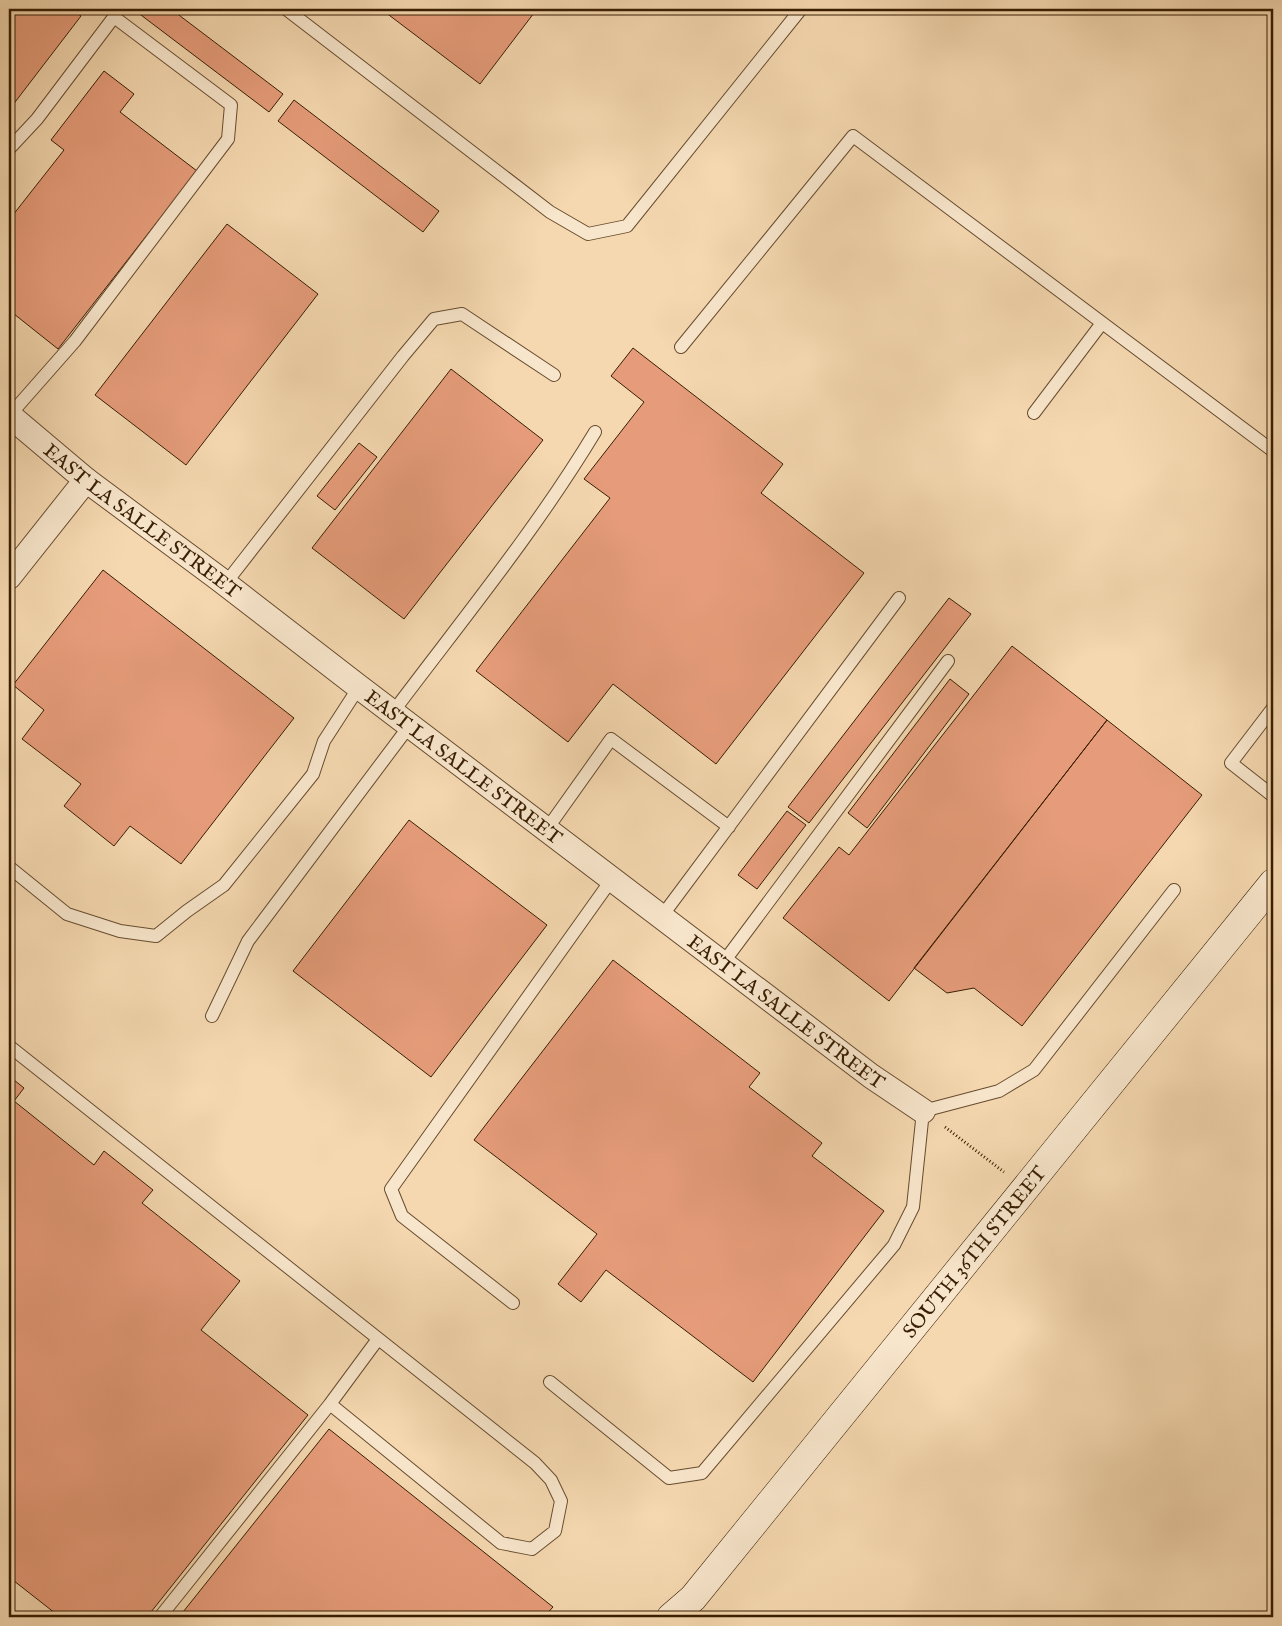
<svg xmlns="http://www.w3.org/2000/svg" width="1282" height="1626" viewBox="0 0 1282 1626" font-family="'IM FELL English',serif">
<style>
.building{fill:#e69c7a;stroke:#381e02}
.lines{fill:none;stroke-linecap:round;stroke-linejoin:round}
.lane-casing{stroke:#674c2e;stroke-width:14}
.street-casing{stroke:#674c2e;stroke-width:26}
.secondary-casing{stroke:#381e02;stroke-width:29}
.path{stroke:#381e02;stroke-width:3;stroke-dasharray:1 2.5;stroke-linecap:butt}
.lane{stroke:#f8e6cc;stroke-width:12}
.street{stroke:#f8e6cc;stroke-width:24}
.secondary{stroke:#f8e6cc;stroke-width:28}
.labels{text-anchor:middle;stroke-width:4;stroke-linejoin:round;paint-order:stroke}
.street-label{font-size:20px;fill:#381e02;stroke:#f8e6cc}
</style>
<rect width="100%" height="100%" fill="#f5d8b0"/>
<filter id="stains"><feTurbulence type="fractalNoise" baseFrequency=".004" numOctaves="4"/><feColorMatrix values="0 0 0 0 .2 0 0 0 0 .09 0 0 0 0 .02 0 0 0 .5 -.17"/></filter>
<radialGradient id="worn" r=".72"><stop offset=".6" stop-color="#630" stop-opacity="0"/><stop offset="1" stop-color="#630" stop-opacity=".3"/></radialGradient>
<path class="building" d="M9 9H71L81 16 9 110Z
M133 9H171L283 94 269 112Z
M381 9H537L480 84Z
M104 71 134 94 120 112 197 171 58 349 9 310V220L64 150 51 140Z
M294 100 439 211 423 232 278 121Z
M227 224 318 294 186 465 95 395Z
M633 348 783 464 761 493 864 573 716 764 613 684 568 742 476 671 610 498 584 479 644 402 611 376Z
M451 369 543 440 404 619 312 548Z
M359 443 377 457 335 510 317 496Z
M103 570 294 718 181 864 130 826 114 846 64 806 81 784 22 739 44 710 13 685Z
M949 598 971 614 809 823 788 807Z
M1012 646 1107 720 889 1001 783 918 839 847 849 855Z
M950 679 969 694 867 828 848 813Z
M1107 720 1202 795 1022 1026 974 988 947 993 914 968Z
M787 811 806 825 757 889 738 875Z
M409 820 547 925 431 1077 293 971Z
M613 960 760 1073 749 1087 822 1143 812 1156 884 1211 753 1382 606 1270 581 1302 558 1284 597 1234 474 1140Z
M9 1076 24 1088 14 1101 94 1165 104 1151 153 1190 142 1203 240 1281 201 1330 308 1415 147 1617H60L9 1577Z
M329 1429 553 1607 544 1617H179Z"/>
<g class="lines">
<defs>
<path id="lane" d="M286 9 550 212 588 234 627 226 801 9
M9 149 37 119 114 17 231 105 228 139 75 341 9 416
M681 347 853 136 1273 451
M1034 413 1102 323
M225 584 403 356 434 319 462 314 554 375
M1273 708 1231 763 1273 796
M393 712C462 620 536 530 595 432
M547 829 611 739 729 827
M9 867 67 914 120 931 156 936 187 911 224 885 313 774 324 741 359 687
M662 916 899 598
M723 963 948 661
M212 1016 248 941 410 725
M9 1046 535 1463 551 1480 561 1501 555 1531 532 1549 501 1543 330 1404 378 1339
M513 1303 402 1216 391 1189 612 879
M550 1382 669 1478 702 1473 894 1245 913 1207 923 1111 999 1091 1034 1070 1174 890
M160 1617 330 1404"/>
<g id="street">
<path id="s1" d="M9 415 86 480 218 578 359 687 871 1076 923 1111"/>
<path d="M9 577 86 480"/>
</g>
<g id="secondary">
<path id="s2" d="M671 1617 693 1598 1273 883"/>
</g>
</defs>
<use href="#lane" class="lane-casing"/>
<use href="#street" class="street-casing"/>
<use href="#secondary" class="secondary-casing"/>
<path class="path" d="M945 1127 1004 1172"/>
<use href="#lane" class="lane"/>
<use href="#street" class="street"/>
<use href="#secondary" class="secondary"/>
</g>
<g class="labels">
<g class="street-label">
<text dy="7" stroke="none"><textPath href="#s1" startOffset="170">EAST LA SALLE STREET</textPath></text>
<text dy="7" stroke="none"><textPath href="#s1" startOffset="575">EAST LA SALLE STREET</textPath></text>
<text dy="7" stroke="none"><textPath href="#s1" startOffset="980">EAST LA SALLE STREET</textPath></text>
<text dy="7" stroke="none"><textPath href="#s2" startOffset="475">SOUTH 36TH STREET</textPath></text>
</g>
</g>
<rect width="1282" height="1626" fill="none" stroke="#f5d8b0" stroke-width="30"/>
<rect x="10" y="10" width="1262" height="1606" fill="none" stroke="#381e02" stroke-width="2.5"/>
<rect x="15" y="15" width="1252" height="1596" fill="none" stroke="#381e02"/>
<rect width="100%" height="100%" filter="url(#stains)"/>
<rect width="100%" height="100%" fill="url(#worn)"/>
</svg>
